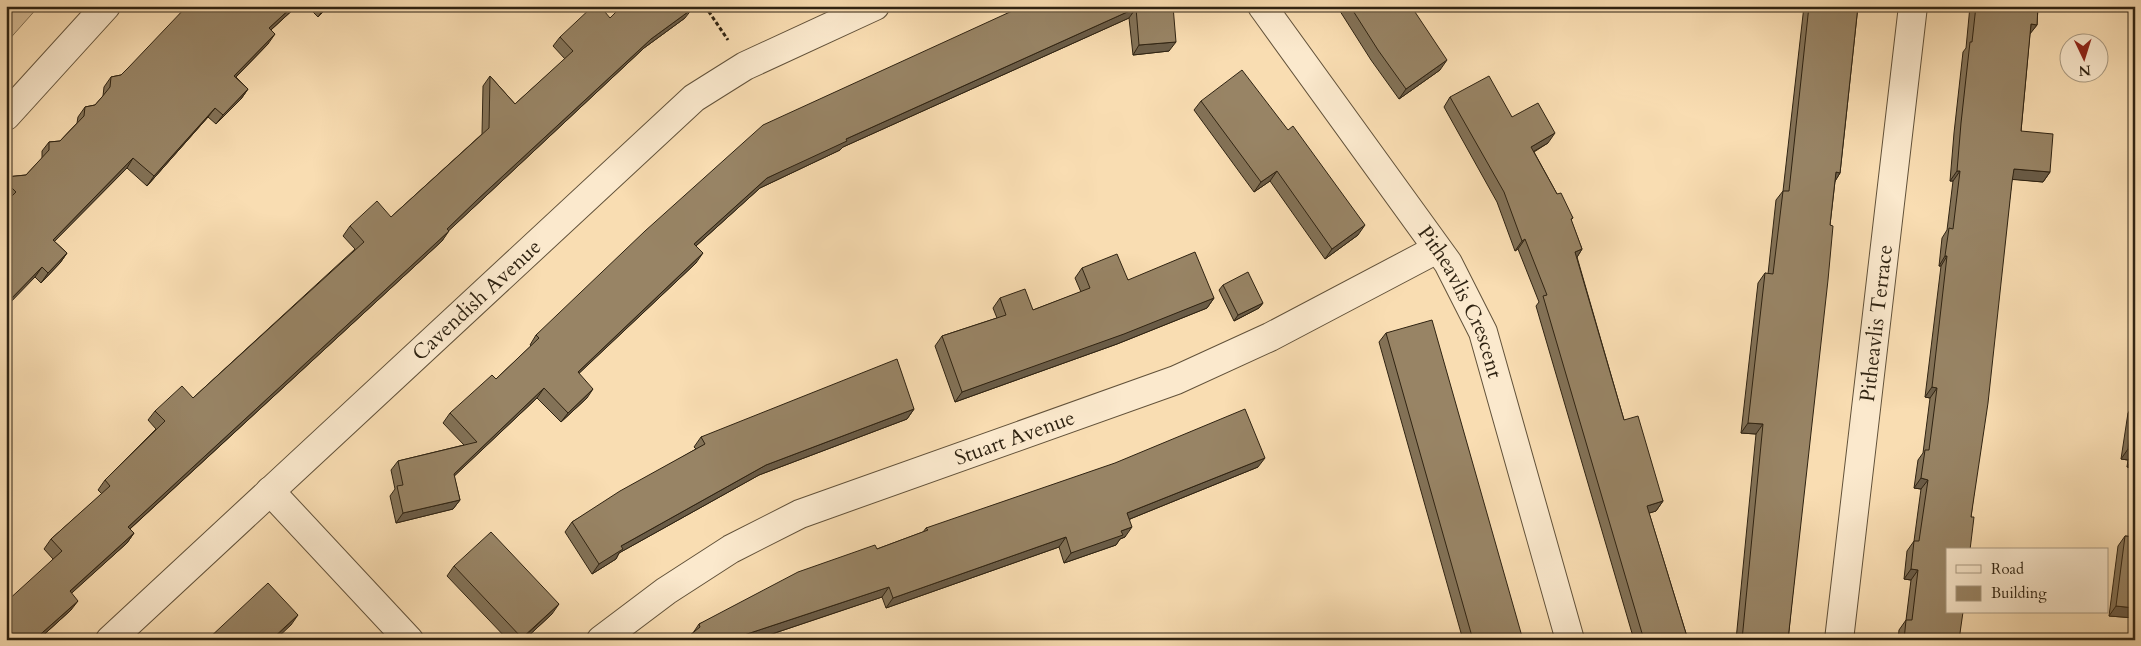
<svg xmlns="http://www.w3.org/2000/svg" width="2141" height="646" viewBox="0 0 2141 646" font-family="Cardo,serif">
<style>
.green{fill:#d7bd97;stroke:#837054}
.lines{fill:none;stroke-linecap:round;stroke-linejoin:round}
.street-casing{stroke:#62523a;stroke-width:30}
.path{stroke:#2f2312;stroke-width:3;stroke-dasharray:4 2.5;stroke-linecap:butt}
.street{stroke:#fbe9cd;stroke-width:28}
.wall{fill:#837257;stroke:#2f2312}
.shaded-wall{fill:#6a5c47;stroke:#2f2312}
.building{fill:#988465;stroke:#2f2312}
.labels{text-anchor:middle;stroke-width:4;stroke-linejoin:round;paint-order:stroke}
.street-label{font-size:21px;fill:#2f2312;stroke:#fbe9cd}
</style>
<rect width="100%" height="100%" fill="#f9ddb2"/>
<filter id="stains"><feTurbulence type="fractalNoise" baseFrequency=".004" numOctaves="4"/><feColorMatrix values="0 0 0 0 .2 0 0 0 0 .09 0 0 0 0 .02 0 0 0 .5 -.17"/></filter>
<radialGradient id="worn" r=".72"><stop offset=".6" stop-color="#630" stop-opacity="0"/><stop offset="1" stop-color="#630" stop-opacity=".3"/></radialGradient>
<path class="green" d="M6 6H39L6 43Z"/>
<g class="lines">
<defs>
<g id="street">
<path id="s1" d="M1262 6 1448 263 1483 332 1570 640"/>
<path d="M6 116 106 6"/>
<path d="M270 491 409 640"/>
<path id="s2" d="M110 640 694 98 745 66 875 6"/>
<path id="s3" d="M601 640 666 591 731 549 800 514 1176 380 1270 337 1437 249"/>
<path id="s4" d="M1839 640 1913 6"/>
</g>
</defs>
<use href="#street" class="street-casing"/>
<path class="path" d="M705 6 728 40"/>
<use href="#street" class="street"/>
</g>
<path class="wall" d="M297 6 271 30 268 44 236 77 248 89 241 99 216 124 208 117 147 186 127 168 54 241 67 253 60 263 41 283 35 277 8 200 6 199V177L26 175 42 158V151L49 142 60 141 77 123 78 117 85 107 95 105 103 96 104 87 111 77 121 75Z
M307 6H329L318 17Z
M1023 6H1173L1169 51 1133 55 1129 18 843 147 840 150 760 188 696 246V263L579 373 587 398 561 422 537 398 454 476 460 500 453 509 396 523 390 496 395 489 391 470 398 461 464 445 443 423 450 413 496 379 531 346 530 345 536 335Z
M1340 6H1411L1440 70 1399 99 1371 60 1338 8Z
M1804 6H1858L1840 173 1835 181 1830 225 1788 640H1736L1756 434 1741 433 1758 283 1765 273 1768 274 1776 200 1783 191Z
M1970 6H2038L2037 25 2030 33 2021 131 2050 172 2043 182 2012 179 1971 517 1959 640H1898L1899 630 1906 620 1911 580 1904 579 1907 551 1914 541 1921 489 1914 488 1918 460 1923 453 1930 398 1925 397 1941 266H1939L1942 238 1947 230 1953 181H1950L1954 133 1963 52 1966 48Z
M610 18H685L644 48 472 209 448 231 442 241 130 529 134 533 127 543 71 593V610L38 640H6L53 559 44 549 51 539 102 494 98 490 105 480 156 429 148 420 155 411 193 398 355 249 343 236 350 226 391 217 482 134 483 86 490 76 515 104 565 59 553 46 560 37Z
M1450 97 1512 117 1548 143 1534 152 1557 194 1573 218 1571 220 1582 249 1577 257 1624 420 1663 501 1656 511 1649 513 1688 640H1634L1536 306 1539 302 1518 249 1515 251 1497 202 1444 107Z
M1201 101 1288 130 1358 235 1325 259 1270 181 1254 192 1194 110Z
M1082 268 1128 280 1214 298 1207 308 1117 344 955 402 935 346 942 336 997 318 993 308 1000 298 1033 310 1081 292 1075 278Z
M1223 285 1263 303 1259 308 1234 321 1219 290Z
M1386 333 1523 640H1463L1379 342Z
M2135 403V468L2127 467 2128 460 2121 459 2128 413Z
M914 409 907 419 759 475 619 553 616 559 592 574 565 532 572 522 696 449 694 447 701 437Z
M1258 467 1130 519 1125 537 1120 539 1116 545 1064 563 1059 547 886 608 882 597 757 639 693 633 699 624 877 549 923 532 926 528Z
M2125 536 2135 537V618L2109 616 2118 546Z
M454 566 552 614 524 640H508L447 576Z"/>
<path class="shaded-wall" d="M293 6H297L262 38 269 28Z
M326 6H329L318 17 325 7Z
M1136 8 1129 18 843 147 840 150 760 188 687 254 694 244 767 178 846 139Z
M692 9 685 18 644 48 440 239 447 229 478 199 651 39Z
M2031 24 2037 25 2030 34Z
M275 34 268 44 228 85 234 76Z
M1176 42 1169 51 1133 55 1139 45Z
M1447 60 1440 70 1399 99 1406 89Z
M248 89 241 99 216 124 223 115Z
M215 108 208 117 147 186 154 176Z
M1555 133 1548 143 1524 157 1531 147Z
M133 158 127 168 46 250 53 240Z
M2014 169 2050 172 2043 182 2007 179Z
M1277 171 1270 181 1254 192 1261 182Z
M1957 171H1960L1953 181H1950Z
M1836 172 1840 173 1834 183Z
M1365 225 1358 235 1325 259 1332 249Z
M449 231 442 241 121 537 128 527Z
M1525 239 1518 249 1515 251 1522 241Z
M1582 249 1576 259 1575 252Z
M67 253 60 263 41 283 48 273Z
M703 253 696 263 571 381 578 372Z
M1945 256H1947L1941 266H1939Z
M42 267 35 277 6 307V304Z
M1214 298 1207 308 1117 344 955 402 962 392Z
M1263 303 1259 308 1234 321 1238 315Z
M1932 387 1937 388 1930 398 1925 397Z
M544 388 537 398 447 483 454 474Z
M593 389 587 398 561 422 568 413Z
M914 409 907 419 759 475 619 553 616 559 592 574 599 564 621 546 766 465Z
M1748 423 1763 424 1756 434 1741 433Z
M2128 449 2135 450V451L2128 460 2121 459Z
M2134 457H2135V468L2127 467Z
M1265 458 1258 467 1120 523 1127 513Z
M1921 478 1928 480 1921 489 1914 488Z
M460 500 453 509 396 523 403 513Z
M1663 501 1656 511 1640 516 1647 506Z
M1132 527 1125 537 1120 539 1116 545 1064 563 1071 553 1121 531Z
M134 533 127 543 63 601 70 591Z
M1066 537 1059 547 886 608 893 598Z
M1911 569 1918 570 1911 580 1904 579Z
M889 587 882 597 754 640 741 636Z
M78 601 71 610 38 640H34Z
M559 604 552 614 524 640H521Z
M2116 606 2135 608V618L2109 616Z
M298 615 291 625 275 640H272Z"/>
<path class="building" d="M187 6H293L269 28 275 34 234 76 248 89 223 115 215 108 154 176 133 158 53 240 67 253 48 273 42 267 6 304V202L16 192 6 182V177L26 175 49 150V142L60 141 84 116 85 107 95 105 102 97 110 87 111 77 121 75 128 68Z
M593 6H600L610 18 622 6H690L692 9 651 39 478 199 447 229 449 231 128 527 134 533 70 591 78 601 34 640H6V602L62 551 51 539 110 486 105 480 165 421 155 411 182 386 193 398 364 242 350 226 377 201 391 217 489 128 490 76 515 104 573 51 560 37Z
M1023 6H1173L1176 42 1139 45 1136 8 846 139 847 141 767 178 694 244 703 253 578 372 593 389 568 413 544 388 454 474 460 500 403 513 397 486 403 485 398 461 477 442 450 413 492 375 496 379 539 338 536 335 645 231 763 125Z
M1350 6H1411L1447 60 1406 89 1378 50Z
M1809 6H1858L1840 173 1836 172 1830 225 1833 226 1828 280 1788 640H1742L1763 424 1748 423 1765 273 1773 274 1783 191H1789Z
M1976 6H2038L2037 25 2031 24 2021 131 2053 134 2050 172 2014 169 2012 182 1988 403 1971 517H1974L1970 550H1947V612H1963L1959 640H1904L1906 620H1912L1918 570 1911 569 1914 541H1919L1928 480 1921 478 1925 450H1929L1937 388 1932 387 1947 256H1945L1949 228 1953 229 1960 171H1957L1961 123 1970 42H1972Z
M1242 70 1288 130 1293 126 1365 225 1332 249 1277 171 1261 182 1201 101Z
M1489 76 1512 117 1538 103 1555 133 1531 147 1557 194 1561 193 1573 218 1571 219 1582 249 1575 252 1624 420 1638 416 1663 501 1647 506 1688 640H1644L1543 296 1547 295 1525 239 1522 241 1504 192 1450 97Z
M1195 252 1214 298 1124 334 962 392 942 336 1006 315 1000 298 1025 289 1033 310 1090 288 1082 268 1117 254 1128 280Z
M1248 272 1263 303 1238 315 1223 285Z
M1432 320 1523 640H1473L1386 333Z
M897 359 914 409 766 465 621 546 623 549 599 564 572 522 620 491 705 444 701 437Z
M2135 403V450L2128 449Z
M1245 409 1265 458 1127 513 1132 527 1121 531 1123 535 1071 553 1066 537 893 598 889 587 741 636 761 640H684L700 627 699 624 798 572 875 545 877 549 928 530 926 528 1115 463Z
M491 532 559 604 522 638 454 566Z
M2125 536 2135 537V608L2116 606Z
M268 583 298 615 272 639 273 640H207Z"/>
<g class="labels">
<g class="street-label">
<text dy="7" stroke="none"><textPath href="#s2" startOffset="500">Cavendish Avenue</textPath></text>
<text dy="7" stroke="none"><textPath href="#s1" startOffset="358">Pitheavlis Crescent</textPath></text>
<text dy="7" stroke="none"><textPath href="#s4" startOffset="319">Pitheavlis Terrace</textPath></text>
<text dy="7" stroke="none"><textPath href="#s3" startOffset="464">Stuart Avenue</textPath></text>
</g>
</g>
<rect width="2141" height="646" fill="none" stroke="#f9ddb2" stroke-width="25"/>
<rect x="8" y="8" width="2126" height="631" fill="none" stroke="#2f2312" stroke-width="2.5"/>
<rect x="12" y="12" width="2116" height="621" fill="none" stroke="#2f2312"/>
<rect x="1946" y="548" width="162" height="65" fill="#fbe9cd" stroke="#a99a82"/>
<rect x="1956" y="565" width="25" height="8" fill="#fbe9cd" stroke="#a99a82"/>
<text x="1991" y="574" font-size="15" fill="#2f2312">Road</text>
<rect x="1956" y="586" width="25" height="15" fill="#988465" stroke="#a99a82"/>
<text x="1991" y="598" font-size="15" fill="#2f2312">Building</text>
<g transform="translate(2084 58) rotate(176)"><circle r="24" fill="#fbe9cd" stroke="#a99a82"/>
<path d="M0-4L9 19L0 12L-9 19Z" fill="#8f2418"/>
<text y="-8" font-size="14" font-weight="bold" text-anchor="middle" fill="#2f2312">N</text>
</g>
<rect width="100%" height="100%" filter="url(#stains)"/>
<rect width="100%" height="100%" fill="url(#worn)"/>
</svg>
